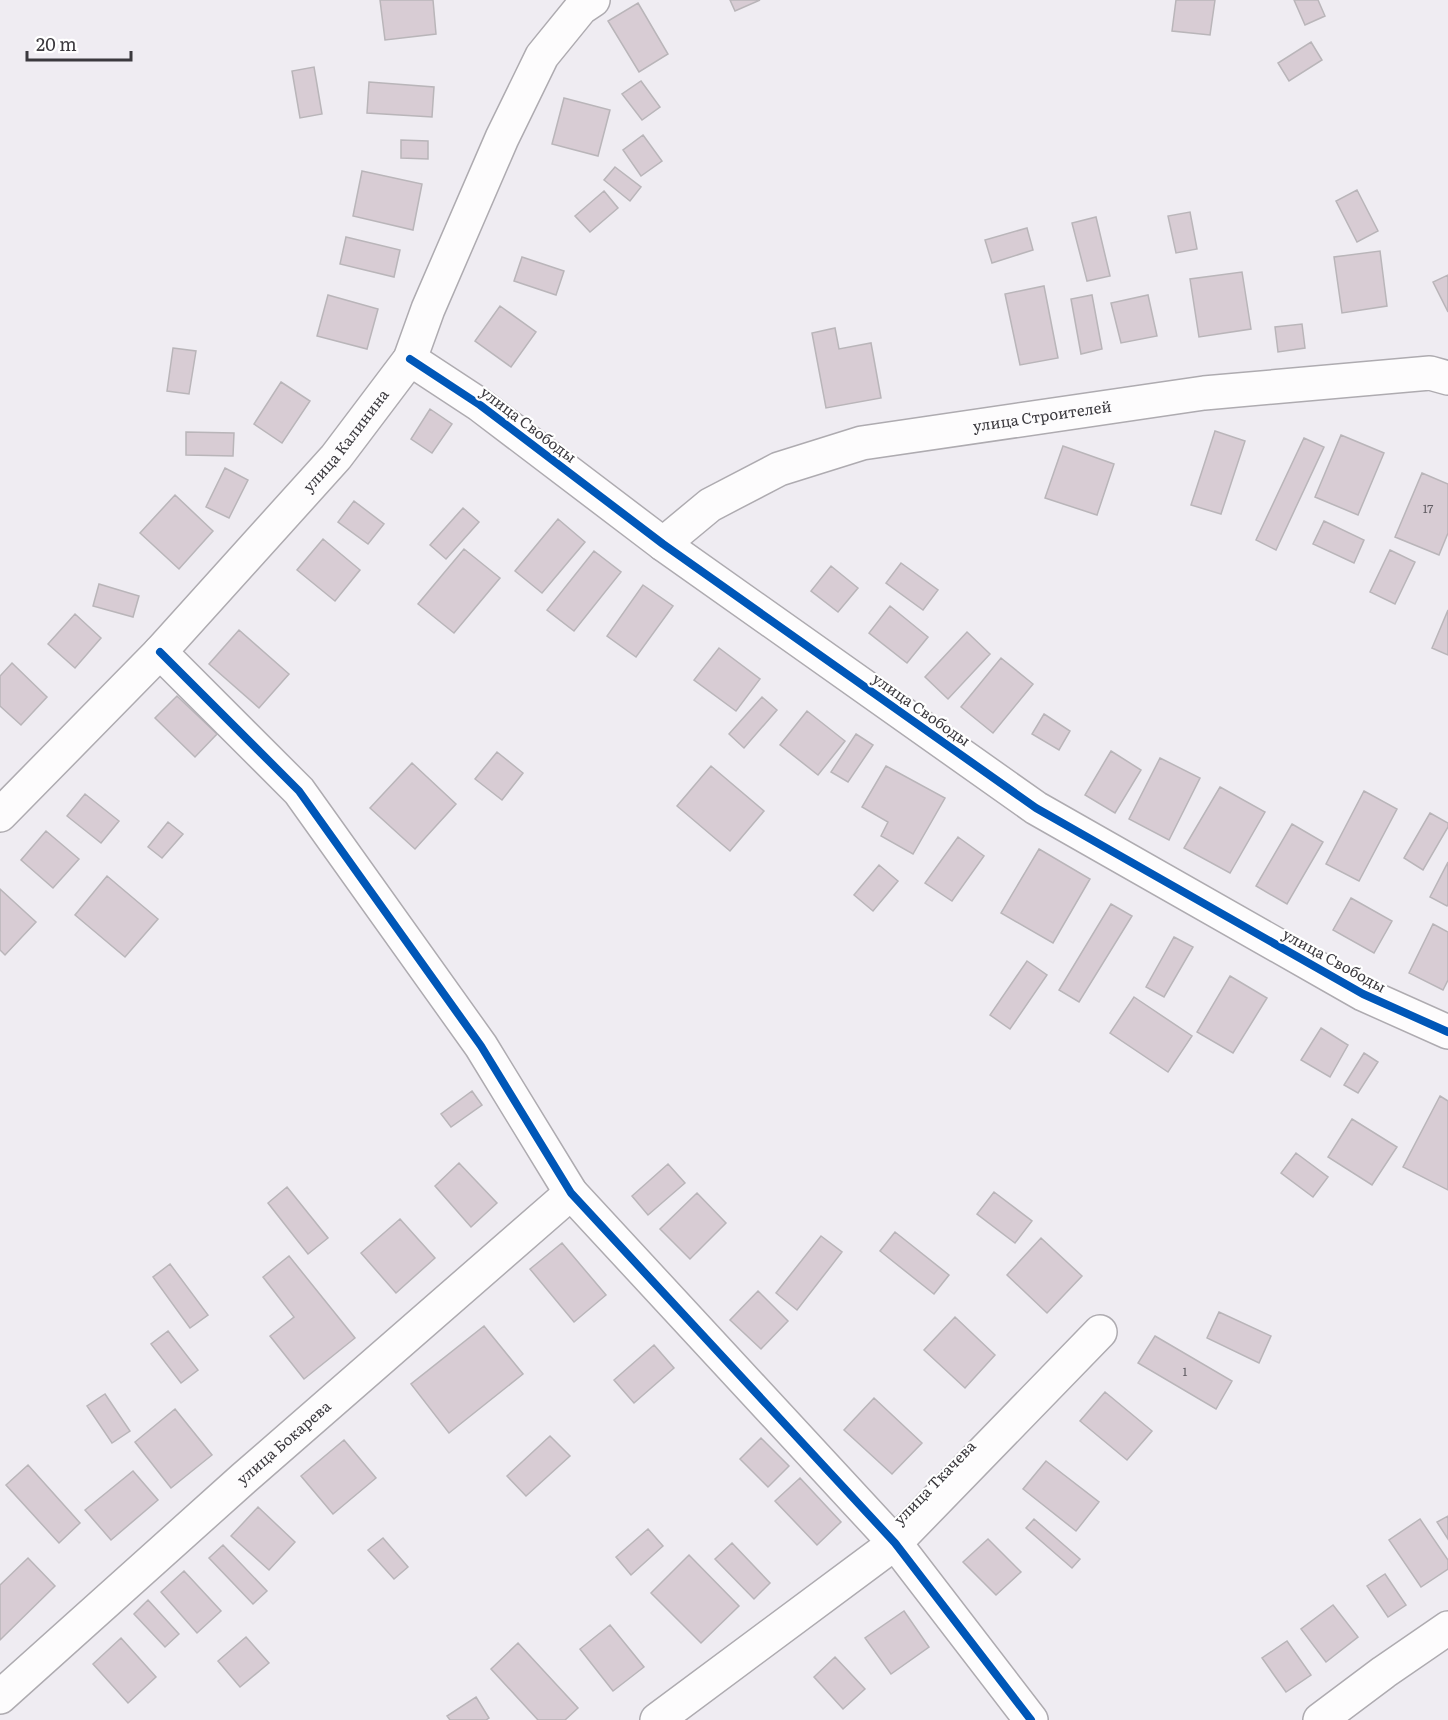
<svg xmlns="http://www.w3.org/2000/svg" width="1448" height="1720" viewBox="0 0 1448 1720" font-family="Literata,serif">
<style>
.building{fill:#d8ccd4;stroke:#b9b5b9;stroke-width:1.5}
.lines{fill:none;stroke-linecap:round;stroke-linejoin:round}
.minor-casing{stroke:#aeabb0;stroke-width:36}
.minor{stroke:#fdfcfd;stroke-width:33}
.cycleway-casing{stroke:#fff;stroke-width:11}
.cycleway{stroke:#0057b8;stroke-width:8}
.labels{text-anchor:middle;stroke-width:4.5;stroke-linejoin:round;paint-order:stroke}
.number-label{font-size:12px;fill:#625e64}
.street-label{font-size:15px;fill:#3b393e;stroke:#fff}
</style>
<rect width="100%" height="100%" fill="#efecf2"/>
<path class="building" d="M380 0H433L436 34 385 40Z
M730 0H760L735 11Z
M1176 0H1215L1210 35 1172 31Z
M1294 0H1318L1325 16 1305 25Z
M638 3 668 54 639 72 608 21Z
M1311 42 1322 60 1289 81 1278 63Z
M314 67 322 114 300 118 292 71Z
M641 81 660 107 642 120 622 94Z
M369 82 434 87 432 117 367 113Z
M564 98 610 110 598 156 552 144Z
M643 135 662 161 641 176 623 150Z
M401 140 428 141V159L401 158Z
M615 167 641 187 630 201 604 180Z
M362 171 422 184 413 230 353 216Z
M1357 190 1378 231 1357 242 1336 201Z
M604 191 618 208 590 232 575 216Z
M1190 212 1197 249 1176 253 1168 216Z
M1096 217 1110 276 1087 281 1072 223Z
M1027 228 1033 250 992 263 985 240Z
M346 237 400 250 394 277 340 264Z
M1380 251 1387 306 1342 313 1334 257Z
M522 257 564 271 556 295 514 281Z
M1242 272 1251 329 1199 337 1190 279Z
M1448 275V312L1433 282Z
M1044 286 1058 358 1020 365 1005 294Z
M328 295 378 309 367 349 317 336Z
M1092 295 1102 349 1081 354 1071 299Z
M1148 295 1157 336 1121 343 1111 303Z
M500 306 536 332 511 367 475 341Z
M1302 324 1305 348 1278 352 1275 327Z
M835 328 839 349 871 343 881 398 826 408 812 333Z
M173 348 196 351 189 394 167 391Z
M281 382 310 401 282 443 254 424Z
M430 409 452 424 432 453 411 439Z
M1215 431 1245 441 1221 514 1191 505Z
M186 432 234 433 233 456 186 455Z
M1341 435 1384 453 1358 515 1315 497Z
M1304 438 1324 447 1276 550 1256 540Z
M1063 446 1114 464 1097 515 1045 498Z
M225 468 248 480 229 518 206 507Z
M1422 473 1448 484V533L1439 555 1395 537Z
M175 495 213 531 179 569 140 533Z
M354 501 384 524 368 544 338 522Z
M463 508 479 522 446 559 430 545Z
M558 519 585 542 542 593 515 571Z
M1324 521 1364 540 1354 563 1313 544Z
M323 539 360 570 335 601 297 570Z
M464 549 500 578 454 633 418 604Z
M1390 550 1415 562 1395 604 1370 592Z
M594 551 621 572 574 631 547 610Z
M901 563 938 590 923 610 886 583Z
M831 566 858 588 838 612 811 591Z
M99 584 139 596 133 617 93 606Z
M643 585 673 606 636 657 607 636Z
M890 606 928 637 907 663 869 633Z
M1448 610V655L1432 648Z
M75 614 101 638 75 668 48 644Z
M239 630 289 674 259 708 209 664Z
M967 632 990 654 948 699 925 677Z
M719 648 760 679 736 711 694 680Z
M1001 658 1033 684 993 733 961 707Z
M12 663 47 697 21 725 0 706V676Z
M177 696 217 734 195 757 155 718Z
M762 697 777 710 744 748 729 734Z
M807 711 845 741 818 775 780 745Z
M1044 714 1070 731 1059 750 1032 734Z
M856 734 873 745 848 782 831 772Z
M1111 751 1141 770 1115 813 1085 795Z
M497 752 523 773 502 800 475 779Z
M1160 758 1200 778 1169 840 1129 819Z
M412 763 456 804 415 849 370 808Z
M711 766 764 811 730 851 677 806Z
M886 766 945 798 913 854 881 836 888 822 862 807Z
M1220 787 1265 812 1230 873 1184 848Z
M1364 791 1397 809 1359 881 1326 864Z
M85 794 119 821 101 843 67 816Z
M1430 813 1448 823V827L1423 870 1404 858Z
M168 822 183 834 162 858 148 847Z
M1292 824 1323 842 1287 904 1256 886Z
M46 831 79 859 53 888 21 860Z
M958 837 984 856 952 901 925 883Z
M1039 849 1090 879 1053 943 1001 913Z
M1448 862V904L1447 906 1430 897Z
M879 865 898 881 873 911 854 895Z
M107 876 158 919 125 957 75 915Z
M0 889 36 922 5 955 0 950Z
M1351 898 1392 921 1374 953 1333 930Z
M1111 904 1132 916 1079 1002 1059 990Z
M1433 924 1448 932V980L1443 990 1409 973Z
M1174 937 1193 947 1164 997 1146 987Z
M1027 961 1047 975 1010 1029 990 1015Z
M1230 976 1267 998 1233 1053 1197 1032Z
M1134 997 1192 1036 1168 1072 1110 1033Z
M1321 1028 1348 1045 1330 1077 1301 1060Z
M1364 1053 1378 1062 1358 1093 1344 1085Z
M472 1091 482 1105 451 1127 441 1114Z
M1440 1096 1448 1101V1190L1403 1167Z
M1352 1119 1397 1147 1372 1185 1328 1157Z
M1296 1153 1328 1177 1313 1197 1281 1173Z
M459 1163 497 1203 471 1227 435 1186Z
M668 1164 685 1183 648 1215 632 1196Z
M287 1187 328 1238 308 1254 268 1203Z
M994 1192 1032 1221 1015 1243 977 1214Z
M697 1193 726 1223 690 1259 660 1229Z
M400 1219 435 1258 396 1293 361 1253Z
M895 1232 949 1275 934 1294 880 1251Z
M821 1236 842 1252 797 1310 776 1293Z
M1041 1238 1082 1276 1047 1313 1007 1275Z
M562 1243 606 1295 574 1322 530 1269Z
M289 1256 355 1338 304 1379 270 1336 294 1317 263 1277Z
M170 1264 208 1315 190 1328 153 1277Z
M758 1291 788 1321 761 1349 730 1320Z
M1219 1312 1271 1336 1259 1363 1207 1338Z
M955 1317 995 1355 965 1388 924 1350Z
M484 1326 523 1374 449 1433 411 1384Z
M168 1331 198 1370 181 1383 151 1344Z
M1155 1336 1232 1381 1216 1409 1138 1363Z
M654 1345 674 1368 634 1403 614 1380Z
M1105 1392 1152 1431 1127 1460 1080 1421Z
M105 1394 130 1431 112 1443 87 1406Z
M874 1398 922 1443 892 1474 844 1430Z
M175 1409 212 1455 171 1488 135 1442Z
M550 1436 570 1456 526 1496 507 1476Z
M761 1438 789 1466 768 1487 740 1459Z
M344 1440 376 1478 333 1514 301 1476Z
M1046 1461 1099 1502 1076 1531 1023 1489Z
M28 1465 80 1523 59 1543 6 1485Z
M133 1471 158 1500 111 1540 85 1510Z
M800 1478 841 1522 817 1545 775 1501Z
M258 1507 295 1542 269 1570 231 1536Z
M1448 1516V1539L1437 1522Z
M1034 1519 1080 1559 1072 1568 1026 1528Z
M1420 1519 1448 1560V1569L1421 1587 1389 1540Z
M648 1529 663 1546 631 1575 616 1557Z
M383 1538 408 1567 394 1579 368 1550Z
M988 1539 1021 1572 996 1595 963 1562Z
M732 1543 770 1583 754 1599 715 1559Z
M223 1545 267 1591 253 1604 209 1558Z
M689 1555 739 1606 701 1643 651 1593Z
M28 1558 55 1586 0 1640V1585Z
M184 1571 221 1611 197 1633 161 1592Z
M1385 1574 1406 1605 1388 1617 1367 1586Z
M148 1600 179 1634 165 1647 134 1614Z
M1333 1605 1358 1637 1326 1662 1301 1629Z
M904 1611 929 1647 891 1674 865 1638Z
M610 1625 644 1667 613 1691 580 1649Z
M246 1637 269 1663 240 1687 218 1661Z
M121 1638 156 1677 128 1703 93 1664Z
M1287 1641 1311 1675 1286 1692 1262 1658Z
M518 1643 578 1708 565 1720H538L491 1669Z
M835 1657 865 1689 843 1709 814 1677Z
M476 1697 489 1718 486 1720H450L447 1716Z"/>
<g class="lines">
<defs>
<g id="minor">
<path d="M410 359 480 405 663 544 1036 808 1363 994 1448 1032"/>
<path id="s1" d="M663 544 710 505 779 469 862 443 1204 393 1430 373 1448 378"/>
<path d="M160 652 299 791 481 1046 571 1193 895 1543 1031 1720"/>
<path id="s2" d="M0 815 160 652 336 457 410 359 428 309 502 138 542 56 581 8 593 0"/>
<path id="s3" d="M0 1697 244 1478 571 1193"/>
<path d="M657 1720 895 1543 1100 1332"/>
<path d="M1320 1720 1384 1672 1448 1628"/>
</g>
</defs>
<use href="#minor" class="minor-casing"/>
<use href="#minor" class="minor"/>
<defs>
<path id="cycleway" d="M410 359 480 405 663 544 1036 808 1363 994 1448 1032
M160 652 299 791 481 1046 571 1193 895 1543 1031 1720"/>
</defs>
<use href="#cycleway" class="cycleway-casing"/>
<use href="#cycleway" class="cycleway"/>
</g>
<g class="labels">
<g class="number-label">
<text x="1428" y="513">17</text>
<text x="1185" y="1376">1</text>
</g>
<g class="street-label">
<text dy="5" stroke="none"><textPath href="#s1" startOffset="408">улица Строителей</textPath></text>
<text transform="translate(528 425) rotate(37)" y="5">улица Свободы</text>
<text dy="5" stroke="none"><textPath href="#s2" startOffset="510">улица Калинина</textPath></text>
<text transform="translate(921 710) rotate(35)" y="5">улица Свободы</text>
<text transform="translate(1334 961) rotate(29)" y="5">улица Свободы</text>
<text dy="5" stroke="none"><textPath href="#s3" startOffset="381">улица Бокарева</textPath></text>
<text transform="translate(935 1483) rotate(-46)" y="5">улица Ткачева</text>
</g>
</g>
<path d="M27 51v9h104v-9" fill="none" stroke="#3b393e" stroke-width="3"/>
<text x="36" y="51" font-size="18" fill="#3b393e" stroke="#ffffff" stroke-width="4.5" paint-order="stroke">20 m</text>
</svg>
